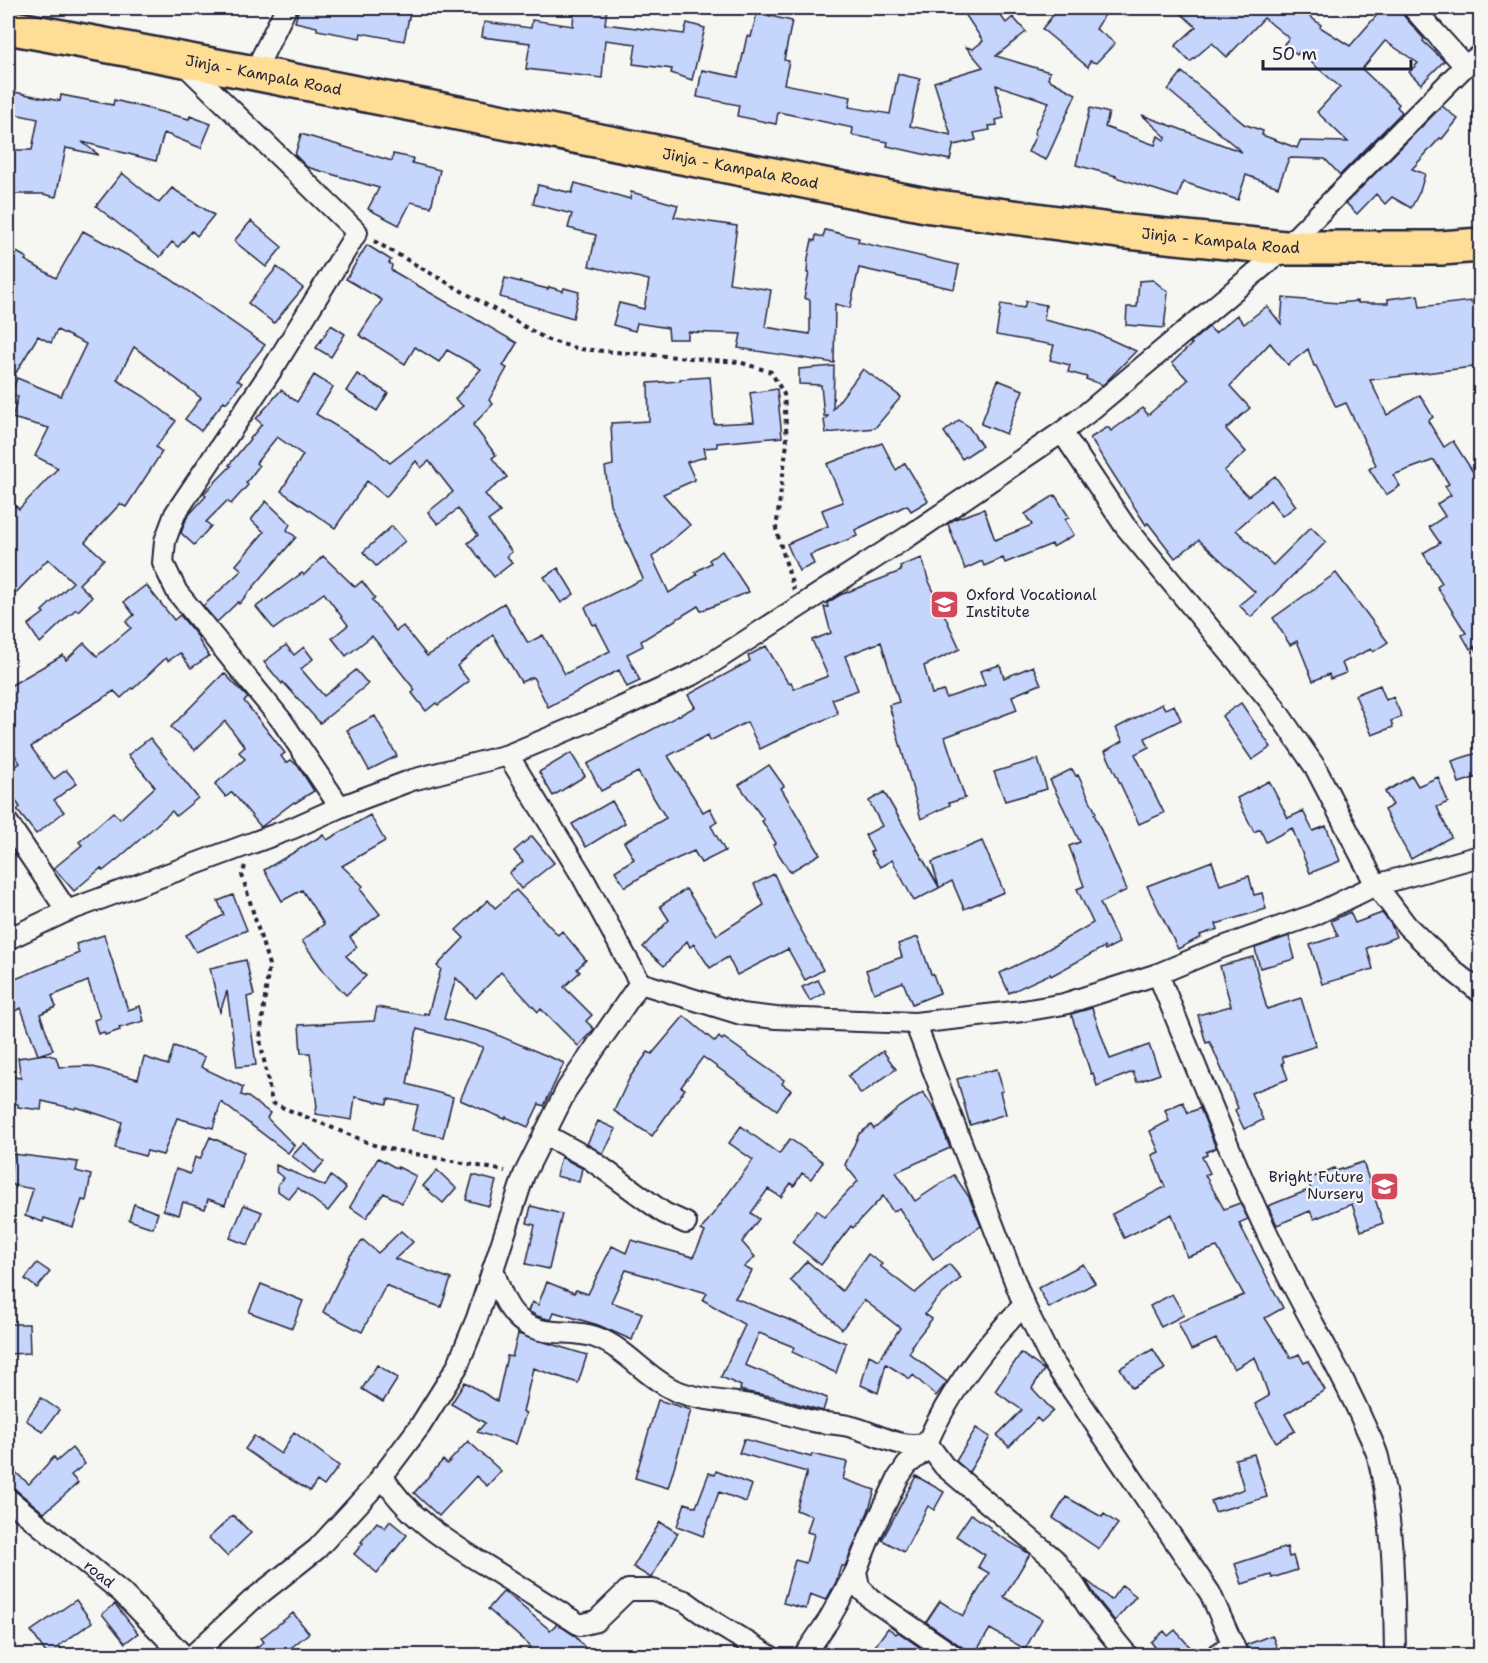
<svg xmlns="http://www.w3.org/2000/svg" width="1488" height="1663" viewBox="0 0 1488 1663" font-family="'Shantell Sans',sans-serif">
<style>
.building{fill:#c5d5fc;stroke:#22223b;stroke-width:1.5}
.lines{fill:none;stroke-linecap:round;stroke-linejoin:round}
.minor-casing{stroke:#22223b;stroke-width:24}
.trunk-casing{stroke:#22223b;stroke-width:38}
.path{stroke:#22223b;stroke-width:4;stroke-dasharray:4.5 4.5;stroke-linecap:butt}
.minor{stroke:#f6f6f2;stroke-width:20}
.trunk{stroke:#fedd96;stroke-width:33}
.labels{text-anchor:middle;stroke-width:4.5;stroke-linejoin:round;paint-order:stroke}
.street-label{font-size:15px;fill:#22223b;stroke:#f6f6f2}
.poi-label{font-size:15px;fill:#22223b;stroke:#f6f6f2;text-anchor:start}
</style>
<rect width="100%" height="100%" fill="#f6f6f2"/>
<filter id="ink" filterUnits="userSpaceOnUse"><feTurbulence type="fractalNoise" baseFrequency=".0167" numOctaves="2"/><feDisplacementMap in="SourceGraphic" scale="12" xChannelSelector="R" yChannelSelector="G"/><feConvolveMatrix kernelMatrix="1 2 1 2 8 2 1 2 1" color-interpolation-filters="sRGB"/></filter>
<g filter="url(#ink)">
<path class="building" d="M299 8H411L404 41 361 33 360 38 317 30V27L295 22Z
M574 8H607L605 24 684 34 687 23 705 28 692 80 671 73 672 69 633 64 636 44 605 40 602 78 526 69 530 43 482 37 484 22 531 28 532 20 573 26Z
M961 8H995L1006 23 1013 17 1026 32 996 56 1050 72 1048 79 1076 94 1046 160 1028 152 1036 135 1034 133 1049 102 996 85 1004 118 996 120 997 125 989 126 990 130 974 133 976 140 954 145V143L950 160 887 146 888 142 852 135 853 128 778 112 776 124 737 116 739 105 697 97 702 70 738 77 747 36 751 37 757 13 792 21 784 60 789 61 784 84 851 97 849 107 890 114 898 74 920 79 910 126 951 135 934 82 983 67 966 47 973 49 983 41Z
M1059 8H1109L1096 29 1115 43 1096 63 1090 61 1088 67 1042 29Z
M1175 8H1313L1308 15 1321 25 1320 27 1350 46 1383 8H1401L1404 16 1424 39 1423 41 1444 61 1421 84 1409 72 1418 63 1385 41 1362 69 1399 104 1397 107 1402 112 1340 175 1325 159 1289 158 1278 187 1246 175 1238 200 1183 182 1178 197 1115 177 1116 176 1076 165 1090 108 1109 113 1105 127 1155 145 1158 136 1164 140 1166 137 1142 115 1242 152 1168 90 1182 72 1244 124 1263 131 1262 135 1297 148 1300 141 1348 142 1317 112 1340 87 1299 52 1297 55 1284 44 1289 38 1264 18 1227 57 1212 43 1190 62 1175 46 1196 27Z
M14 92 60 101 61 95 113 105 114 100 189 119 190 116 211 124 201 148 164 133 156 161 82 142 99 155 66 148 56 197 43 194H9V150H32L38 119 10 113Z
M1442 106 1458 119 1442 139 1440 138 1412 169 1425 174 1420 191 1411 208 1392 197 1385 204 1376 194 1357 214 1346 203Z
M301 134 392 161 393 154 413 158 412 163 440 170 431 207 411 202 399 225 368 209 379 188 307 167 295 155Z
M122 173 159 203 172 188 214 215 197 236 192 231 178 247 172 242 160 257 96 206Z
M575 183 630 199 631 192 678 205 674 217 737 226 729 283 771 290 765 327 810 334V300L804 298 809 273H807L808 258 812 240 815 241 816 235 823 237 825 230 859 238 858 242 959 265 954 289 859 268 850 308 835 304 834 363 738 348 741 334 688 332V339H669L668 328 637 323 635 331 613 325 619 303 644 309 649 280 589 266 596 235 568 228 572 214 533 204 538 185 572 193Z
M251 221 282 247 266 267 234 241Z
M83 231 169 278 265 345 237 380 242 383 226 403 224 401 201 431 185 419 201 398 134 347 117 380 145 397 176 421 156 447 162 452 126 507 120 504 85 542 104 559 79 584 92 597 78 611 76 609 40 643 28 625 44 613 42 611 73 582 48 559 8 601V499L19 509 58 468 35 456 49 428 12 418 18 397 11 394 17 378 61 396 86 344 57 330 51 343 38 336 8 386V250L11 252 13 250 27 258 25 260 56 278Z
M367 245 391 260 389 263 392 265 391 270 517 343 503 366 507 368 489 400 493 404 473 425 496 455 492 458 507 477 485 494 500 512 488 521 512 552 507 556 512 563 494 577 468 543 478 535 458 509 438 524 428 512 453 492 429 461 421 468 416 461 386 497 367 481 335 528 281 491 303 455 277 437 256 463 259 466 246 483 248 485 231 504 227 501 206 522 211 526 194 545 181 533 187 517 206 496 204 493 231 466 229 465 262 424 256 419 281 390 297 402 314 375 333 387 316 414 374 449 390 463 463 406 455 399 481 369 447 350 439 362 415 347 405 364 359 335 382 300 346 279Z
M277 267 303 288 274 323 248 303Z
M505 278 548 289 549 287 563 291 564 288 579 292 573 318 500 297Z
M1153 280 1168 292 1164 328 1126 325 1127 307H1137L1139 281Z
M1418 295 1420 307 1471 301V303L1480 302V366L1370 380 1387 415 1420 395 1433 417 1428 421 1444 447 1453 441 1473 472 1480 467V657L1474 646 1470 649 1462 635 1466 633 1437 587 1442 583 1423 553 1440 543 1429 527 1445 516 1437 504 1451 495 1445 486 1449 484 1434 460 1393 475 1400 486 1386 495 1369 469 1376 465 1346 403 1336 407 1316 366H1314L1308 349 1288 365 1270 343 1230 386 1250 408 1226 429 1246 452 1224 471 1248 496 1275 476 1296 506 1282 516 1270 500 1236 530 1273 565 1311 527 1326 542 1251 617 1239 605 1255 592 1199 540 1175 558 1148 523 1146 525 1090 438 1108 427 1111 431 1143 408 1148 415 1188 380 1172 363 1192 344 1190 343 1209 327 1215 333 1237 315 1244 324 1267 306 1281 324 1283 298 1338 303 1358 301V303H1388V299Z
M1026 301 1046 305 1044 320 1094 332 1136 351 1103 385 1086 379 1087 377 1068 372 1070 365 1050 360 1054 345 996 335 1001 304 1024 308Z
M331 325 345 334 331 357 316 348Z
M834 366 833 409 863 369 901 397 875 428 826 433 824 420 828 416H824L821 385 799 384V369Z
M357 374 388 393 377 411 346 391Z
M710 377 714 424 754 422 750 393 777 389 782 437 717 443V447L704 448 706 457 687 462 695 480 663 494 690 525 652 557 669 593 697 575 695 572 711 563 709 560 722 551 749 592 701 611 698 606 641 641 643 646 627 654 640 681 627 687 619 670 548 707 533 677 521 682 493 635 457 666 469 681 438 705 436 703 426 711 412 693 415 690 372 636 346 656 332 638 348 625 324 593 274 629 256 607 302 573 304 575 323 556 355 587 362 581 375 598 372 600 396 631 403 626 427 656 442 647 463 629 504 603 528 643 543 635 565 674 610 651 596 624 593 625 585 607 643 579 610 504 605 467 613 465 611 423 649 421 648 383 680 381V379Z
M998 380 1023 390 1006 434 981 424Z
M959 420 968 426 982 446 962 459 944 432Z
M882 443 896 470 905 463 928 501 911 511 907 505 855 530 857 536 810 555 814 564 799 571 787 544 828 526 822 510 843 502 827 464Z
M1055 495 1069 517 1065 520 1074 535 1053 547 1052 544 1005 563 1003 558 984 566 982 561 965 569 948 524 955 519 984 509 995 540 1032 525 1025 514Z
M266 501 290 524 287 530 296 537 239 604 238 602 217 622 203 606 242 570 236 565 264 532 251 520Z
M392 526 405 541 376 566 363 552Z
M922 558 928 579 960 649 924 666 932 694 944 691 946 698 985 685 980 671 1000 665 1004 678 1033 666 1041 684 1012 696 1017 710 945 737 965 798 949 803 950 805 921 819 889 705 899 702 881 642 845 656 858 690 832 699 838 714 795 732 760 749 747 722 710 741 708 735 668 756 703 812 710 808 717 822 711 826 725 851 701 863 694 851 652 870 625 887 615 871 634 859 624 842 666 818 638 772 601 791 587 764 695 707 688 695 750 661 748 656 766 646 788 683 791 682 794 689 828 676 812 640 831 633 824 607H828L827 603 840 595 901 571 900 566Z
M558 568 574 594 561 603 544 577Z
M1336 573 1388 642 1373 652 1371 649 1342 663 1346 673 1330 679 1329 674 1313 681 1297 641 1290 645 1273 618Z
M146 585 174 620 180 615 199 638 198 639 209 656 191 668 180 653 168 661 166 658 133 689 132 688 121 698 114 691 63 723 64 724 31 747 54 779 66 770 77 783 54 800 64 812 36 834 17 810 20 807 8 790V772L20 763 8 745V687L63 655 66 660 84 643 97 656 131 628 126 622 134 615 124 602Z
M286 645 294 655 304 647 313 659 301 669 324 696 356 670 368 684 320 723 283 682 282 684 264 662Z
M224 673 248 698 244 701 285 753 281 756 286 763 291 760 298 766 314 791 295 803 294 802 261 827 232 792 226 797 215 784 245 759 239 752 245 747 225 721 195 750 171 727Z
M1380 685 1386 700 1393 697 1402 717 1391 721 1393 727 1372 735 1355 695Z
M1241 703 1271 747 1252 760 1222 716Z
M1162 704 1165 709 1174 705 1181 720 1145 738 1149 747 1135 754 1164 813 1139 824 1105 751 1123 741 1116 728Z
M375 716 397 756 369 770 347 730Z
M150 738 198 798 176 816 172 811 119 858 103 871 101 868 74 891 54 868 82 845 79 842 113 812 120 819 155 787 128 755Z
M1480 752V776L1459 783 1452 761Z
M571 753 585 776 553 796 539 772Z
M1038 759 1047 789 1005 801 994 772Z
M769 765 784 786 781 788 820 854 790 872 773 845 776 843 762 821 764 820 739 785Z
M1072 769 1076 776 1078 775 1096 813 1094 814 1127 890 1100 903 1119 943 1105 950 1104 947 1051 976 1050 974 1009 993 1000 973 1036 956 1093 923 1077 889 1084 886 1069 846 1080 842 1050 780Z
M1412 776 1418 786 1438 777 1448 802 1437 807 1451 837 1411 859 1384 810 1393 805 1385 792Z
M1269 781 1288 818 1303 811 1313 831 1326 826 1340 861 1310 873 1292 828 1266 842 1260 829 1254 832 1237 798Z
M884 792 939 887 932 862 982 841 1004 892 964 909 952 881 914 901 892 860 880 867 870 852 873 851 865 835 882 826 869 801Z
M612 801 625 823 586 847 572 824Z
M370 815 385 841 342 866 363 886 360 889 380 914 350 937 357 947 346 956 366 976 346 995 326 974 302 941 324 924 302 890 282 901 264 870 323 835 327 840Z
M532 836 554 863 521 889 509 873 523 862 514 851Z
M1212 861 1220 885 1249 876 1254 895 1262 893 1266 909 1216 924 1218 929 1200 935 1201 937 1178 949 1147 886Z
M774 874 793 915 823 970 805 980 788 949 737 975 728 957 710 968 694 944 690 947 687 941 664 966 643 947 669 920 660 906 686 889 717 935 764 905 754 884Z
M516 890 558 935 562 931 586 960 577 969 580 972 564 987 592 1015 586 1021 594 1029 578 1046 541 1009 538 1012 501 972 476 998 456 978 444 1019 488 1031 564 1063 544 1106 539 1104 528 1127 506 1117 505 1119 460 1100 483 1047 417 1029 407 1084 453 1097 443 1137 412 1130 418 1105 388 1099 387 1104 355 1097 352 1120 315 1114 317 1107 310 1053H301L299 1025 374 1021 377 1007 424 1015V1013L428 1014 441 969 437 966 464 938 456 930 488 900 495 908Z
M233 895 247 930 196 952 186 935 224 915 218 901Z
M1350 912 1355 923 1382 913 1391 924 1396 937 1367 948 1373 969 1322 984 1310 945 1338 936 1331 921Z
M104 935 128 1010 140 1006 144 1021 119 1028 120 1030 105 1035 104 1032 98 1034 94 1020 100 1018 88 981 52 996 56 1007 40 1014 53 1050 38 1055 21 1008 8 1014V982L79 953 76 944Z
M1289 936 1295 959 1260 968 1255 948Z
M918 937 931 974H933L940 993 912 1004 903 982 874 993 866 970 902 957 898 944Z
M1253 957 1267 1009 1301 998 1316 1046 1282 1057 1284 1062 1282 1063 1288 1079 1251 1093 1263 1120 1244 1129 1235 1110 1238 1108 1210 1042 1206 1043 1198 1015 1231 1006 1220 966Z
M246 960 254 995 247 997 256 1065 237 1067 227 991 220 1012 210 968Z
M818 980 825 993 810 1001 802 987Z
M1092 1008 1110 1059 1149 1045 1160 1074 1137 1082 1133 1072 1097 1086 1093 1073 1091 1074 1071 1014Z
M684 1016 715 1042 719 1037 722 1040 724 1038 784 1080 782 1084 791 1090 777 1110 703 1057 681 1087 685 1089 652 1136 614 1111 630 1077 648 1052 652 1054Z
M174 1046 205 1057 201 1067 243 1087 241 1095 248 1097 270 1113 267 1118 294 1145 288 1153 221 1102 213 1128 177 1118 163 1155 147 1151 145 1156 115 1148 122 1122 76 1107 75 1109 42 1101 41 1110 18 1107V1104L8 1102V1076L21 1078 18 1058 45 1054 56 1057 59 1067 89 1066 138 1079 144 1057 168 1065Z
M883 1051 896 1069 861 1094 848 1076Z
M997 1069 1003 1091 1000 1092 1006 1114 970 1125 957 1079Z
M923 1092 936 1111 950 1148 896 1172 915 1201 954 1175 969 1197 981 1226 933 1259 899 1208 893 1212 883 1196 853 1228 851 1226 821 1265 792 1242 817 1210 824 1217 858 1181 845 1165 859 1134 871 1125 874 1129 900 1107Z
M1183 1102 1188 1113 1200 1108 1216 1148 1206 1152 1207 1155 1202 1157 1210 1173 1205 1175 1224 1209 1240 1203 1248 1219 1239 1223 1283 1308 1265 1318 1291 1358 1299 1354 1304 1363 1308 1361 1325 1390 1285 1414 1295 1431 1276 1442 1255 1404 1269 1396 1255 1357 1234 1369 1216 1339 1191 1350 1178 1323 1244 1295 1217 1247 1187 1257 1172 1214 1124 1238 1112 1214 1165 1187 1152 1155 1159 1152 1150 1131 1169 1121 1165 1110Z
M598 1121 616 1129 603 1154 587 1144Z
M741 1126 779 1154 790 1139 823 1162 811 1179 802 1173 794 1186 791 1183 781 1197 768 1189 751 1213 759 1219 742 1242 755 1257 744 1267 752 1271 735 1298 846 1343 836 1373 792 1352 794 1347 759 1333 745 1365 827 1398 823 1411 771 1396 747 1392 740 1390 741 1386 721 1377 745 1325 703 1300 707 1293 626 1270 611 1302 642 1313 632 1340 598 1325 554 1312 551 1320 537 1316 528 1311 532 1302 538 1305 547 1282 574 1293 576 1290 588 1294 612 1246 626 1253 631 1240 693 1257 705 1232 701 1230 753 1160 729 1143Z
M210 1137 244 1152 225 1205 208 1199 205 1209 183 1202 179 1215 163 1210 176 1169 190 1174 195 1157 200 1159Z
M304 1143 324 1162 314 1173 292 1156Z
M13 1154 78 1162 76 1171 91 1175 86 1201 82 1200 73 1227 44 1218 43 1222 25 1216 33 1189 8 1184Z
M561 1157 582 1168 579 1182 556 1176Z
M378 1158 398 1169V1167L416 1176 402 1203 384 1193 366 1218 350 1207Z
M1363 1162 1383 1223 1361 1231 1352 1204 1314 1219 1310 1211 1277 1225 1268 1206 1311 1189 1307 1180 1334 1168 1336 1171Z
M276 1165 325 1186 331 1176 346 1188 328 1211 298 1188 289 1199 278 1191V1184L284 1178 276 1172Z
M437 1170 456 1188 443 1203 423 1186Z
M473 1175 496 1181 489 1206 466 1200Z
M134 1204 158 1213 153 1228 129 1220Z
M244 1205 262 1212 248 1245 230 1238Z
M531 1206 562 1214 549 1269 526 1264 535 1225 527 1223Z
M401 1231 413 1242 395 1259 451 1279 441 1307 403 1294 386 1285 362 1332 323 1312 350 1256 363 1240 378 1253Z
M868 1254 882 1264 880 1266 915 1293 949 1264 961 1278 936 1300 925 1314 932 1319 911 1346 913 1347 909 1353 947 1382 936 1396 913 1375 910 1379 886 1364 878 1393 861 1385 869 1355 879 1360 900 1328 864 1300 842 1329 790 1280 807 1261 842 1291Z
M37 1263 50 1272 37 1288 25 1279Z
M1083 1264 1095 1283 1049 1308 1038 1288Z
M261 1284 303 1301 292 1328 249 1312Z
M1172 1294 1184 1315 1161 1327 1150 1306Z
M8 1324H29L30 1353 8 1354Z
M518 1334 587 1355 578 1383 533 1368 523 1412 526 1413 516 1444 477 1432 485 1423 451 1404 465 1382 497 1401 507 1356 512 1357Z
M1153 1349 1165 1369 1132 1388 1120 1368Z
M1021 1353 1044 1370 1032 1388 1053 1411 1041 1422 1037 1418 1009 1447 997 1435 1022 1410 995 1391Z
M377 1365 398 1378 383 1402 362 1389Z
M41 1398 59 1410 43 1432 26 1420Z
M658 1400 691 1410 668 1488 635 1478Z
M976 1428 990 1437 969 1472 956 1461Z
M294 1432 339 1466 324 1486 317 1481 310 1491 273 1469 245 1449 254 1436 281 1454Z
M744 1439 811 1457 812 1454 847 1462 843 1479 875 1490 868 1512 845 1566H841L836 1582 826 1600 810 1594 806 1609 783 1603 795 1560 806 1563 814 1534 807 1532 812 1516 796 1510 807 1472 739 1453Z
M468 1441 501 1471 487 1486 476 1476 439 1516 414 1493 443 1460 447 1464Z
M72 1448 85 1464 71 1475 78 1483 44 1513 16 1490 8 1487V1466L29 1484 54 1457 57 1461Z
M1254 1454 1267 1497 1215 1512 1211 1501 1244 1489 1235 1459Z
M716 1471 752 1485 746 1502 719 1492 703 1536 677 1526 685 1503 696 1507 709 1473 715 1475Z
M916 1476 944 1492 934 1510 928 1506 904 1552 882 1540Z
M1066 1497 1102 1517 1104 1514 1118 1524 1099 1549 1053 1518Z
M971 1514 991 1528 990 1530 1030 1554 1004 1597 1042 1619 1025 1649 990 1629 974 1655 926 1622 940 1601 963 1616 989 1573 978 1567 985 1555 956 1536Z
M233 1515 251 1533 227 1556 209 1538Z
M390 1521 407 1535 377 1573 354 1554 363 1543 361 1542 377 1522 385 1528Z
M660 1522 678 1533 651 1578 633 1567Z
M1287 1547 1289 1557 1293 1556 1297 1570 1272 1578 1271 1575 1242 1584 1235 1564Z
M1085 1579 1111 1600 1122 1585 1136 1596 1115 1621 1098 1600Z
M504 1591 550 1630 557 1624 575 1636 592 1656H520L531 1647 488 1609Z
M76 1600 92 1622 59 1646 66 1656H48L31 1631Z
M115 1604 138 1633 125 1643 102 1614Z
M293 1613 309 1633 281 1656H243L264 1642 261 1638Z
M888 1628 896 1634 898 1632 932 1656H888L875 1646Z
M1175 1630 1190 1647 1180 1656H1145L1155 1647 1151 1642 1164 1631 1168 1636Z
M1272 1635 1280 1656H1250L1246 1645Z"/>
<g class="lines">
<defs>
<g id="minor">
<path d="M1413 8 1465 66"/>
<path d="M182 62 357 232 277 362 175 514 165 541 163 563 177 592 282 721 340 807"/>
<path d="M254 73 286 8"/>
<path d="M1062 432 1125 526 1270 701 1315 767 1376 885 1407 926 1456 973 1480 992"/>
<path d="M8 823 67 911"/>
<path d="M8 939 67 911 293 828 340 807 412 780 508 755 611 712 696 673 909 536 1062 432 1086 414 1285 248 1465 66 1480 55"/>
<path d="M1158 974C1198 1071 1235 1168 1281 1262 1306 1314 1337 1363 1360 1415 1366 1429 1374 1443 1378 1457 1394 1522 1394 1589 1395 1656"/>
<path d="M640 983 741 1014 776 1018 915 1023 1023 1011 1064 1004 1158 974 1220 948 1314 915 1376 885 1480 856"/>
<path d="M915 1023 1024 1305 1049 1356 1210 1593 1238 1656"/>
<path d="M544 1134 590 1159 664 1213 686 1223"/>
<path d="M493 1269C500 1289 506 1311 524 1323 544 1337 573 1329 595 1337 626 1348 644 1376 674 1390 697 1400 726 1401 750 1405 771 1408 791 1416 812 1421 826 1424 839 1423 852 1427 876 1433 902 1451 927 1443L922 1453 907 1465 898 1478 871 1534 856 1571 859 1587 871 1599 954 1656"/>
<path d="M1024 1305C984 1346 950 1391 927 1443L944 1466 1054 1559 1075 1586 1088 1607 1128 1656"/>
<path d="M382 1475C408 1520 455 1546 498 1573 525 1590 553 1608 580 1625L596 1621 628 1590H653L685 1601 714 1622 770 1656"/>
<path id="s1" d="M8 1499 121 1592 184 1656"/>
<path d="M192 1656 251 1601 317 1549 374 1487 420 1426 457 1367 477 1318 524 1175 567 1089 640 983 582 876 508 755"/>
<path d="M804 1656 828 1621 856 1571"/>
<path d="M1215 1656 1233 1644"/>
</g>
<g id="trunk">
<path id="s2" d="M8 27 254 73 931 206 1118 231 1285 248H1441L1480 245"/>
</g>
</defs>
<use href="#minor" class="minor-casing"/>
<use href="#trunk" class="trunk-casing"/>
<path class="path" d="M374 241 548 340 579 349 739 362 771 372 784 394 787 443 776 529 794 590
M245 866 242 875 269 965 260 1039 272 1103 379 1147 505 1171"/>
<use href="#minor" class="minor"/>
<use href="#trunk" class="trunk"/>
</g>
</g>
<defs>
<symbol id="school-square" viewBox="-11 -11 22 22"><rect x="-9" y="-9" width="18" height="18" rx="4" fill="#d1495b" stroke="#f6f6f2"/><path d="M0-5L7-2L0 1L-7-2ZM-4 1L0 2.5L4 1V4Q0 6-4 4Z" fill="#fff"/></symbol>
</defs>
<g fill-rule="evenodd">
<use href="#school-square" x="928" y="588" width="33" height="33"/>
<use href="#school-square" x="1368" y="1170" width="33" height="33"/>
</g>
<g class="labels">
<g class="street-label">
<text dy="5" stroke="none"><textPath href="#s2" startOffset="260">Jinja - Kampala Road</textPath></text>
<text dy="5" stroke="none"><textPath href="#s2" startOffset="746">Jinja - Kampala Road</textPath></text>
<text dy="5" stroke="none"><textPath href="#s2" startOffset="1232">Jinja - Kampala Road</textPath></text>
<text dy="5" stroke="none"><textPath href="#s1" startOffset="118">road</textPath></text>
</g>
<g class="poi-label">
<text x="966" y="600">Oxford Vocational<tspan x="966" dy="17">Institute</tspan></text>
<text x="1364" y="1182" text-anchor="end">Bright Future<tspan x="1364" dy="17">Nursery</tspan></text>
</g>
</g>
<rect width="1488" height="1663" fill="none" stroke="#f6f6f2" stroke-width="30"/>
<rect x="15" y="15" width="1458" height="1633" fill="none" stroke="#22223b" stroke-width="2" filter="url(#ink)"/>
<path d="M1263 60v9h148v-9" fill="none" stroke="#22223b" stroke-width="3"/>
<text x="1272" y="60" font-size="18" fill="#22223b" stroke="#f6f6f2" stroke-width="4.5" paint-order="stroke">50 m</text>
</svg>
